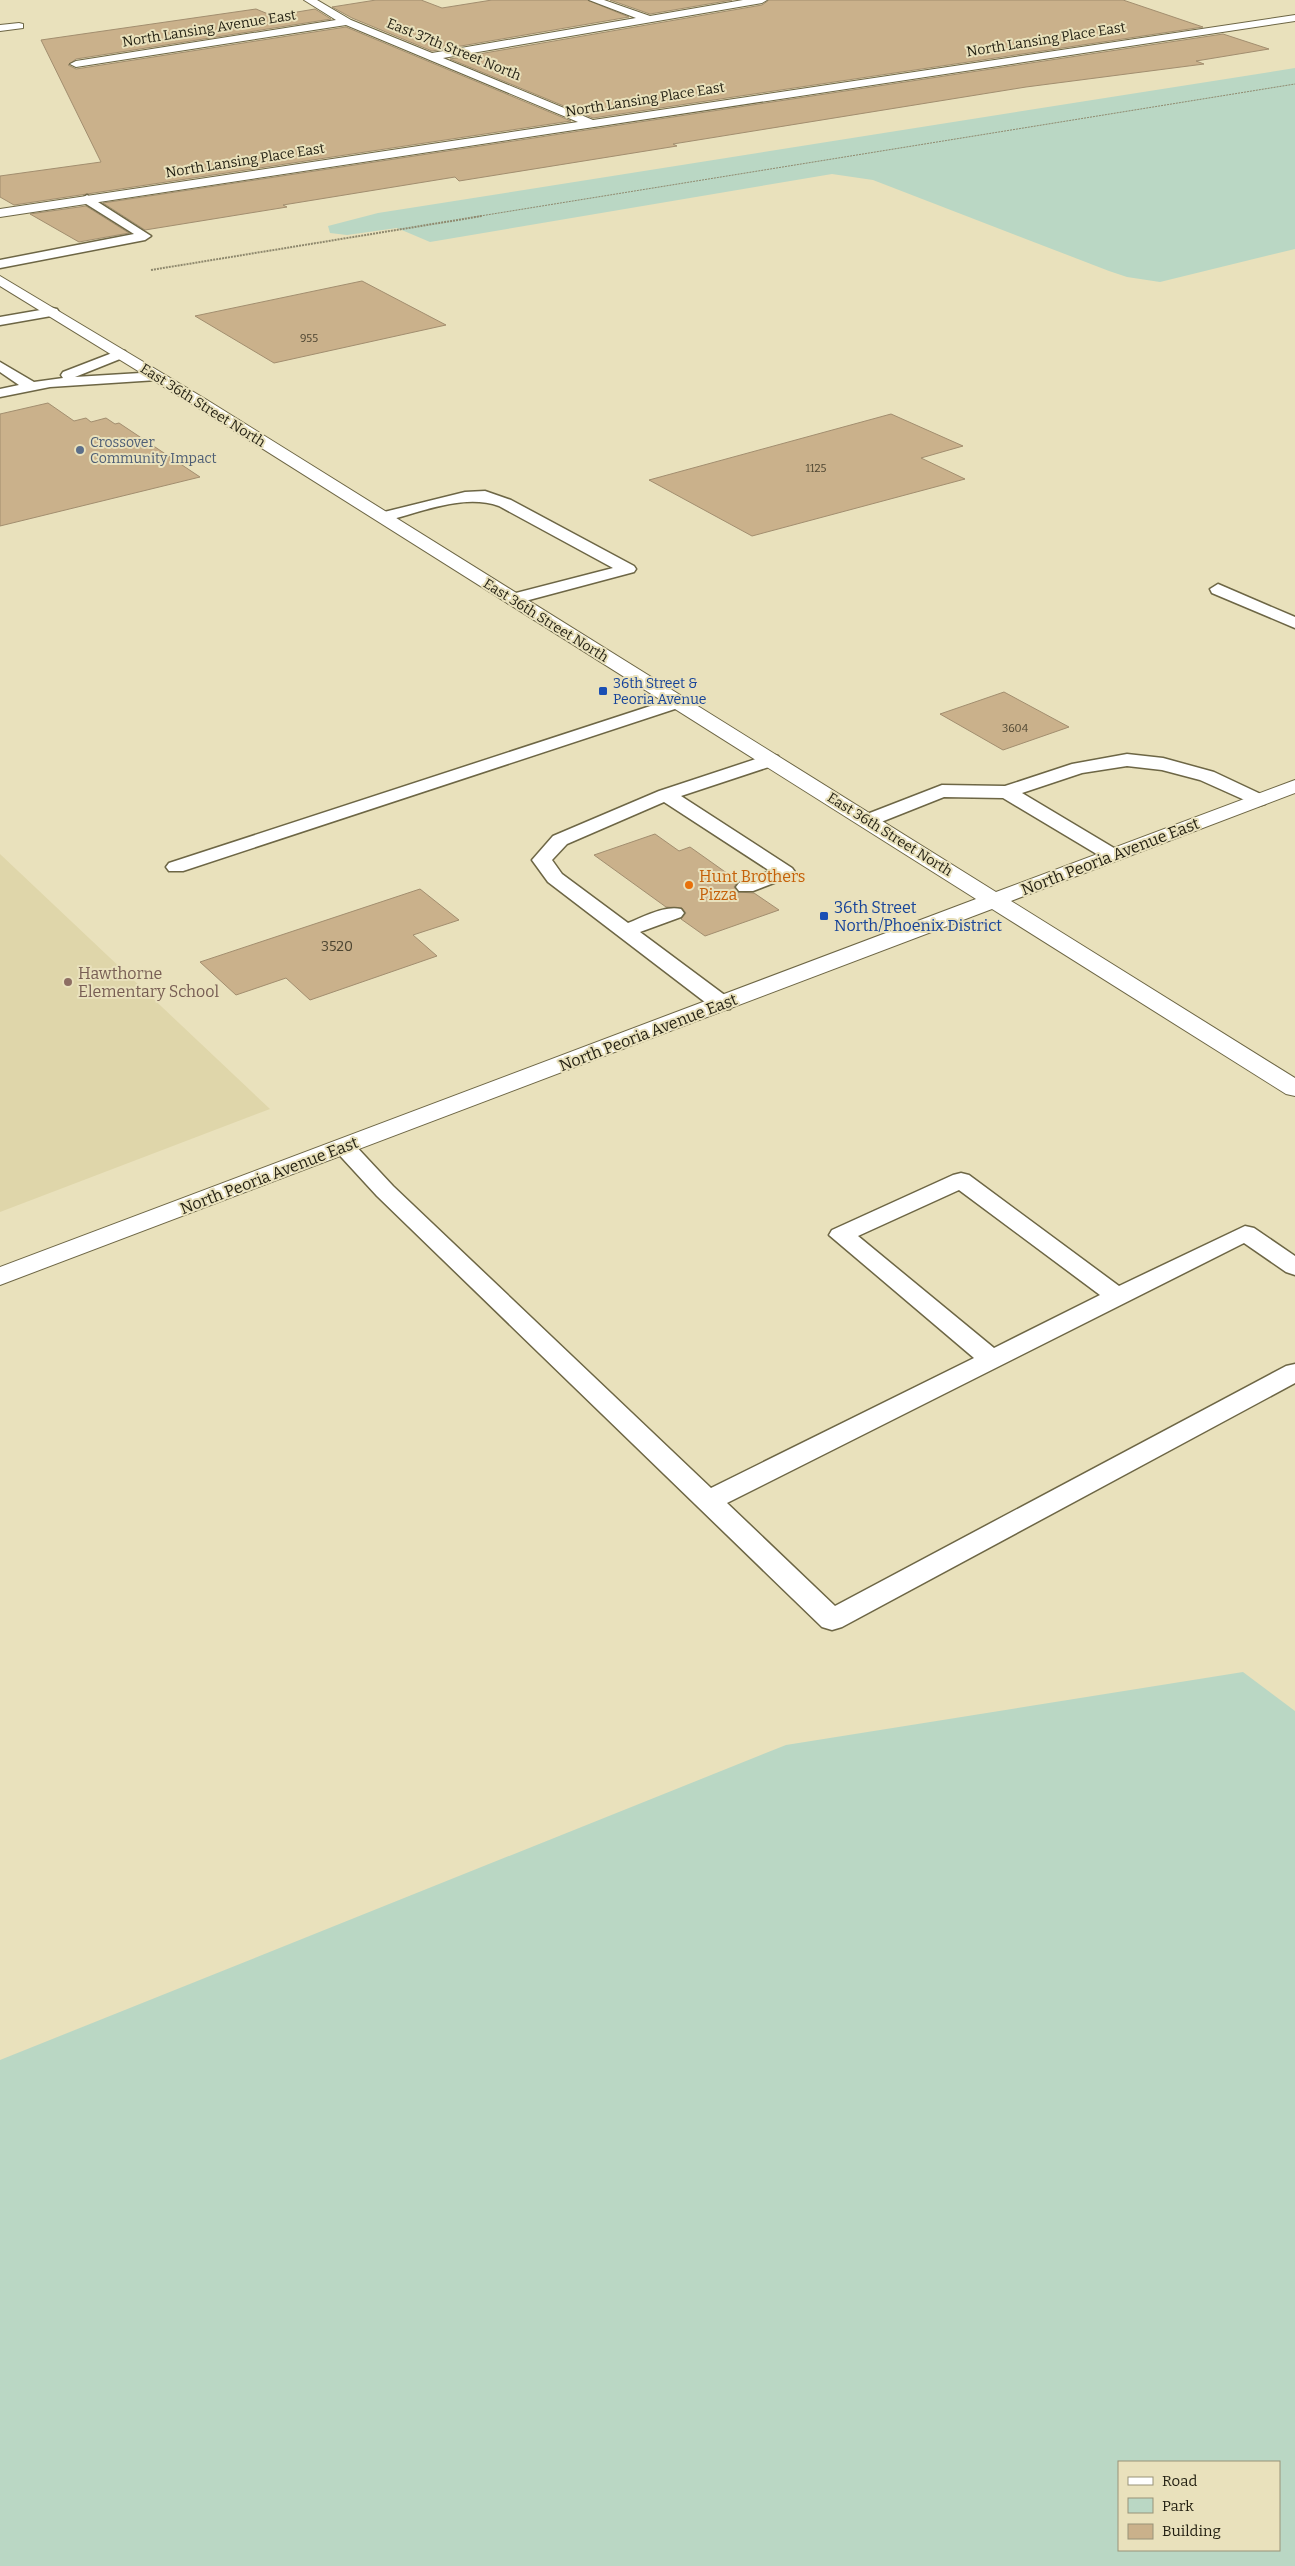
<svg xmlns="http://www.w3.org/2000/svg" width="1295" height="2566" viewBox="0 0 1295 2566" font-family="Bitter,serif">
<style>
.built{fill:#dfd6aa}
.green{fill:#bad7c4;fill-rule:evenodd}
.building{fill:#cab18b;stroke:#a28e6f}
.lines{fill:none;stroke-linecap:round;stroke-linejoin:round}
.service-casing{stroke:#6d6645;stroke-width:3}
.minor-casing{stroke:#6d6645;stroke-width:2}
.secondary-casing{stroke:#6d6645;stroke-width:2}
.path-far1{stroke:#8f896e;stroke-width:1;stroke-dasharray:2 1;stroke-linecap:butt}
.path{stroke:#8f896e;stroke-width:2;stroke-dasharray:2 1;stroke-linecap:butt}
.service{fill:#fff;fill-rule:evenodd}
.minor{fill:#fff;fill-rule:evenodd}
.secondary{fill:#fff;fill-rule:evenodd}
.service-dot{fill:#5c6f8a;stroke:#e9e1bc;stroke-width:2}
.transit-dot{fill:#1a4fb4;stroke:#e9e1bc;stroke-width:2}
.food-dot{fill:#e8710a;stroke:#e9e1bc;stroke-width:2}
.education-dot{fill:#8d6e63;stroke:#e9e1bc;stroke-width:2}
.labels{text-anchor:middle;stroke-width:4;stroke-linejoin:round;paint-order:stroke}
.far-number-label{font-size:11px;fill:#4c4430}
.far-street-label{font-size:14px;fill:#221f11;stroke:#e9e1bc}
.far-service-label{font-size:14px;fill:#4e5e75;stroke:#e9e1bc;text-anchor:start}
.far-transit-label{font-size:14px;fill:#164399;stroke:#e9e1bc;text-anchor:start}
.number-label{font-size:14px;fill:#4c4430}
.street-label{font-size:16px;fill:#221f11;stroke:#e9e1bc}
.food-label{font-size:16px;fill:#c56008;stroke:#e9e1bc;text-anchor:start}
.transit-label{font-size:16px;fill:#164399;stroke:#e9e1bc;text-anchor:start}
.education-label{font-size:16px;fill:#785e54;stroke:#e9e1bc;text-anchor:start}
</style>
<rect width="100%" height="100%" fill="#e9e1bc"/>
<path class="built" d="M0 854 270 1109 0 1212Z"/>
<path class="green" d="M1295 68V249L1160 282 1127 277 1109 271 873 180 832 174 430 242 397 228 347 235 330 233 328 226 378 213Z
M1243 1672 1295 1711V2566H0V2060L786 1745ZM1279 2462V2550H1119V2462Z"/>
<path class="building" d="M376 0H421L442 8 492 0H587L629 17 432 51 352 18 332 7Z
M610 0H732L650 14Z
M769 0H1123L1203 27 593 118 450 59 762 5Z
M256 9 273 16 315 9 331 19 76 59 68 65 76 69 346 27 571 121 14 205 0 197V176L101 162 41 40Z
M1223 34 1269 49 1196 61 1204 64 1026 87 673 144 677 146 459 181 455 177 283 205 287 207 145 230 103 203Z
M86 206 129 233 79 242 30 214Z
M362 281 446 325 274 363 195 316Z
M48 403 74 421 86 418 91 422 106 418 115 424 119 423 200 477 0 526V414Z
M891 414 963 446 921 458 965 479 752 536 649 480Z
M1004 692 1069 727 1003 750 940 714Z
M655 834 679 851 690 847 738 881 734 887 738 892 754 893 779 910 705 936 681 919 686 913 682 908 666 907 594 855Z
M420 889 459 920 413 935 437 956 310 1000 286 978 236 995 200 962Z"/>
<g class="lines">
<defs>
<path id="service" d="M87 195 151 236 145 240 0 268V260L134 234 83 202 81 199Z
M52 308 57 309 59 312 57 315 0 325V317Z
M120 350 125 351 127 354 125 357 75 377 157 372 164 376 157 380 50 387 0 397V389L19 385 0 372V362L34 382 63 378 61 375 63 372Z
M485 491 511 500 634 566 636 569 634 572 514 604 508 603 506 599 508 595 613 568 499 506C463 493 419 513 382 522L374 517 376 514 465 492Z
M1218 584 1295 617V628L1212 593 1210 589Z
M678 697 684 698 687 702 684 706 183 871H169L166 867 169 863Z
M771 754 778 756 780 760 778 764 681 796 792 868 795 872 792 876 753 891H739L736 887 739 883 770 871 664 802 567 844 552 860 562 874 628 923C643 917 665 905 681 909L684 913 681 917 640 932 730 999 733 1004 730 1009 722 1010 714 1009 548 882 532 860 553 836 659 791Z
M1127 754 1163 758 1214 772 1265 796 1268 800 1265 804 1258 806 1200 780 1162 770 1127 766 1082 773 1022 793 1119 851 1122 855 1119 859H1105L1003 798 944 797 876 824H862L859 820 862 816 942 785 1005 786 1072 764Z
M344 1140 352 1142 393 1186 711 1488 974 1358 829 1235 832 1230 953 1175 961 1173 969 1175 1119 1286 1245 1226 1254 1228 1295 1256V1275L1286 1272 1244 1243 727 1503 835 1606 1286 1366 1295 1364V1383L842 1627 832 1630 822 1627 377 1196 332 1147 336 1142ZM959 1190 1100 1295 994 1348 858 1236Z"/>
<path id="minor" d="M304 0H317L351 20 432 53 636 18 589 0H604L650 16 743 0H767L762 3 443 58 593 120 1295 15V21L0 217V209L578 122 346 25 76 67 70 64 76 61 336 20Z
M19 23 23 24V28L0 31V25Z"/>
<path id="secondary" d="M0 276 207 400 996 892 1295 780V793L1011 901 1295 1078V1096L1286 1094 992 909 0 1285V1267L976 899 195 406 0 286Z"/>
</defs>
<use href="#service" class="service-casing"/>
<use href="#minor" class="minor-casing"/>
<use href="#secondary" class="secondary-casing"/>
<path class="path-far1" d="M474 217 1295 84"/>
<path class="path" d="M151 270 482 216"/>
<use href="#service" class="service"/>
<use href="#minor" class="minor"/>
<use href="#secondary" class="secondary"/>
</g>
<circle class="service-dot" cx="80" cy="450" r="5"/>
<g class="transit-dot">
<rect x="598" y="686" width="10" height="10" rx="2.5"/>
<rect x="819" y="911" width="10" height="10" rx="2.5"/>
</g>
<circle class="food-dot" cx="689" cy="885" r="5"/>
<circle class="education-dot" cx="68" cy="982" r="5"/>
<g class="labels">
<g class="far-number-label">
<text x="309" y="342">955</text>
<text x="816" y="472">1125</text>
<text x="1015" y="732">3604</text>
</g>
<g class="far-street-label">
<text transform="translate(209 28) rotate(-9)" y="5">North Lansing Avenue East</text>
<text transform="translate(1046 39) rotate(-9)" y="5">North Lansing Place East</text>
<text transform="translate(454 49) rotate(22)" y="5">East 37th Street North</text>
<text transform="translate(645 99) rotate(-9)" y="5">North Lansing Place East</text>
<text transform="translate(245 160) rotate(-9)" y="5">North Lansing Place East</text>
<text transform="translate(203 405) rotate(32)" y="5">East 36th Street North</text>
<text transform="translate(546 620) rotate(32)" y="5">East 36th Street North</text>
<text transform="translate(890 834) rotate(32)" y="5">East 36th Street North</text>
</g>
<g class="far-service-label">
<text x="90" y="447">Crossover<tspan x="90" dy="16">Community Impact</tspan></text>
</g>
<g class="far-transit-label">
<text x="613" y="688">36th Street &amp;<tspan x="613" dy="16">Peoria Avenue</tspan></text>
</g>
<g class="number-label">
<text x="337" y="951">3520</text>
</g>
<g class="street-label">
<text transform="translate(1110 856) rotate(-21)" y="6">North Peoria Avenue East</text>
<text transform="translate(648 1032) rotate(-21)" y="6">North Peoria Avenue East</text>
<text transform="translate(269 1175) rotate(-21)" y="6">North Peoria Avenue East</text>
</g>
<g class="food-label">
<text x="699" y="882">Hunt Brothers<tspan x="699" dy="18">Pizza</tspan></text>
</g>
<g class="transit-label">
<text x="834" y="913">36th Street<tspan x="834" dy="18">North/Phoenix District</tspan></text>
</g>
<g class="education-label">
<text x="78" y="979">Hawthorne<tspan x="78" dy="18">Elementary School</tspan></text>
</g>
</g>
<rect x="1118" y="2461" width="162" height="90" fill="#e9e1bc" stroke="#999378"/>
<rect x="1128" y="2477" width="25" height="8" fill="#ffffff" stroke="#999378"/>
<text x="1162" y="2486" font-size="15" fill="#221f11">Road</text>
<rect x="1128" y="2498" width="25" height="15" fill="#bad7c4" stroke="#999378"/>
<text x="1162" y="2511" font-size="15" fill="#221f11">Park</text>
<rect x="1128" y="2524" width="25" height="15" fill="#cab18b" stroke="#999378"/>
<text x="1162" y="2536" font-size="15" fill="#221f11">Building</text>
</svg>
